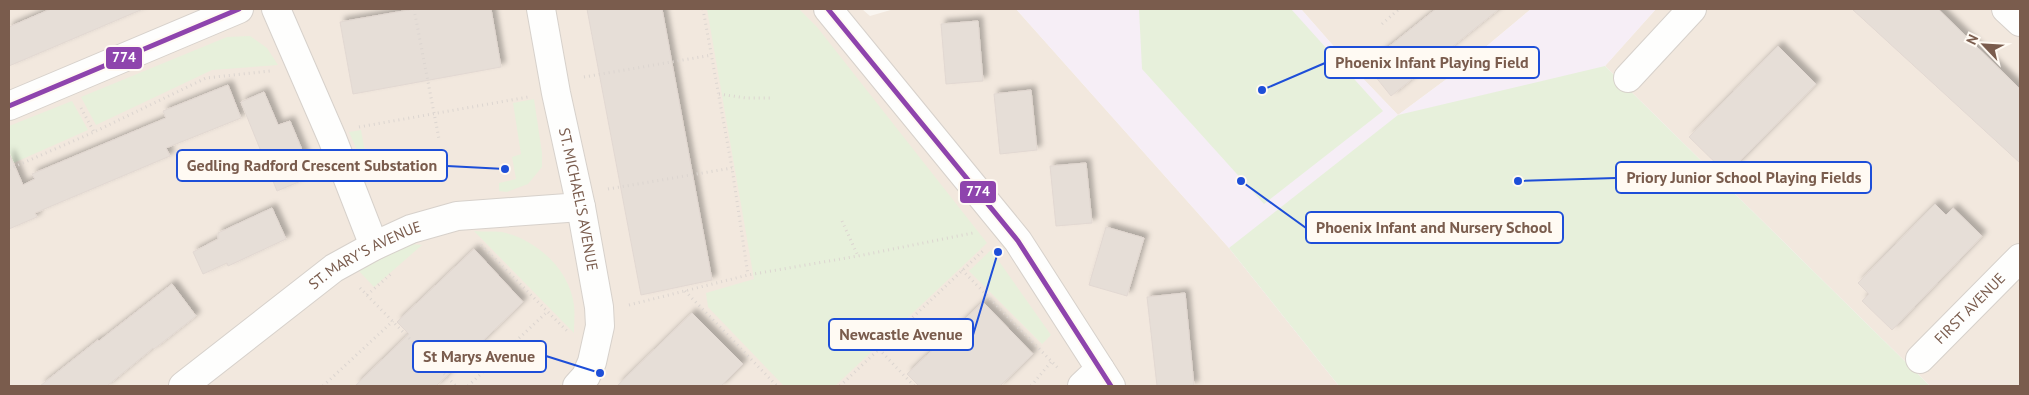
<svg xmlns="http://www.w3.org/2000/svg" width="2029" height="395" viewBox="0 0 2029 395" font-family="'PT Sans',sans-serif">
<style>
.residential{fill:#f2e8de}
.education{fill:#f6eef6}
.green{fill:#e7f0db}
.building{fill:#e6ded7;stroke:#e2d8d2;filter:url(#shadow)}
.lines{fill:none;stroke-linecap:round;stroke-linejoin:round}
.minor-casing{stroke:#d7d1cb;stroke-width:30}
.path{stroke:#dcd5d0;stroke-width:3;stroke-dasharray:1 4;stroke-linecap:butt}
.minor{stroke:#fefefd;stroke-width:28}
.bus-1-casing{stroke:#fffaf3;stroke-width:9}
.bus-1{stroke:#8e44ad;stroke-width:5}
.labels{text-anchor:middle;stroke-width:4;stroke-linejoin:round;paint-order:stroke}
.street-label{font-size:15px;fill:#7a5c4d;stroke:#fffaf3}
.leader{fill:none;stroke:#1d4ed8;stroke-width:2}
.callout-dot{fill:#1d4ed8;stroke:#fffaf3;stroke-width:2}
.callout{fill:#fffaf3;stroke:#1d4ed8;stroke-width:2}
.callout-label{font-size:16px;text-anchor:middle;font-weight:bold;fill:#7a5c4d}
.line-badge{stroke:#fffaf3;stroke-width:2}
.badge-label{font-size:14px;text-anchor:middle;font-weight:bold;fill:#fff}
</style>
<defs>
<filter id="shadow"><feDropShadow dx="4.5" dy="-4.5" stdDeviation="2.5" flood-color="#0004"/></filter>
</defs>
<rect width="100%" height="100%" fill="#f9f5f0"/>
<path class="residential" d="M9 9H862L870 16 894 9H1016L1229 248 1339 386H9Z
M1301 9H1531L1452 75 1398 115 1351 66Z
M1656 9H2020V386H1930L1605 66Z"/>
<path class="education" d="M1016 9H1301L1351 66 1398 115 1452 75 1531 9H1656L1605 66 1930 386H1339L1229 248Z"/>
<path class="green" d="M707 9H799L817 27 987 243 835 386H784L708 307 706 293 754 279Z
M1139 9H1291L1383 111 1264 204 1142 69Z
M250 36 267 48 278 65 212 70 96 125 81 97 227 37Z
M1605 66 1930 386H1339L1229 248 1398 115Z
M534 99 542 153V167L528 184 507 192 499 191V183L516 179 512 157 521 154 513 103Z
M72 101 88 130 9 165V126Z
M361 130 370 180 349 132Z
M474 231C483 232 493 231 502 232 536 240 569 268 574 305 575 314 574 324 574 333Z
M412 244 422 245 374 287 358 270 394 250Z
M991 250 1051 335 1042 344 969 271Z"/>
<path class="building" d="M51 9H143L9 66V27Z
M415 9H491L501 67 353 94 340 22Z
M587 9H662L712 280 641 295Z
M1436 9H1499L1391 96 1366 65Z
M1852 9H1938L2020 89V163Z
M978 21 983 81 946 84 941 24Z
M1778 46 1816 84 1727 174 1689 137Z
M228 85 241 118 166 148 170 156 35 213 37 217 9 229V153L23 185 35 179 32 174 166 118 163 111Z
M1031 90 1037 150 1000 154 994 94Z
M264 92 278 125 290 121 313 176 277 191 241 102Z
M1086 163 1092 223 1056 226 1050 166Z
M1935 204 1946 215 1953 208 1982 236 1892 330 1862 301 1869 294 1858 283Z
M272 208 286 239 228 266 227 263 203 274 193 252 218 239V233Z
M1106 227 1144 238 1127 296 1089 285Z
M474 249 523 302 436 386H355L409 334 397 322Z
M172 284 196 316 154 349 153 348 107 386H40L98 340 99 341Z
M1185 293 1194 386H1157L1147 297Z
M983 302 1033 354 1000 386H919L907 374Z
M692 313 743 364 721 386H617Z"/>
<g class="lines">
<defs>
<g id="minor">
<path d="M276 9 332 138 374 246"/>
<path id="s1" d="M541 9 556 93 581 207 599 307 600 326 592 362 586 376 577 386"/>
<path d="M828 9 1018 241 1111 386"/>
<path d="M2006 9 2020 22"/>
<path d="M1628 78 1692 9"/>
<path d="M9 106 239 9"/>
<path id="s2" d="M1920 359 2020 258"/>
<path id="s3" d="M183 386 334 268 374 246 411 229 457 216 581 207"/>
<path d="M1082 386 1100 369"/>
</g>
</defs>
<use href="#minor" class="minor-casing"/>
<path class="path" d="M414 9 439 139
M703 9 732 168 748 275
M1382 24 1399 9
M584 77 712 55
M719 94 746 98H773
M81 108 94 132
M359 127 528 97
M9 169 94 132 206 78 270 71
M608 189 732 168
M842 221 858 256
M481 245 568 332
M962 270 1058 368
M360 288 456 386
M685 291 777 386
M367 295 392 273
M629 305 748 275 858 256 973 233
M879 349 914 386
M323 386 393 321
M468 386 547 312
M840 386 985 249
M1031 386 1051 362"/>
<use href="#minor" class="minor"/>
<defs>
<path id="bus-1" d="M828 9 1018 241 1111 386
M9 106 239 9"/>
</defs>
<use href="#bus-1" class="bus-1-casing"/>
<use href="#bus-1" class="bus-1"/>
</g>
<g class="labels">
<g class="street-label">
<text dy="5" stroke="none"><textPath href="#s1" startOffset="194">ST. MICHAEL'S AVENUE</textPath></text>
<text dy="5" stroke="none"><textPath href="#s3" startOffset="225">ST. MARY'S AVENUE</textPath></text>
<text dy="5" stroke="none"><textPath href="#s2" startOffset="71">FIRST AVENUE</textPath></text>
</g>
</g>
<path class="leader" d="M1262 90L1325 63M505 169L447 166M1518 181L1616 178M1241 181L1306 228M998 252L973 335M600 373L546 356"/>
<g class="callout-dot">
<circle cx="1262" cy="90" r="5"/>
<circle cx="505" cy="169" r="5"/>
<circle cx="1518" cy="181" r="5"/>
<circle cx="1241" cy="181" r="5"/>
<circle cx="998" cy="252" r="5"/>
<circle cx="600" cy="373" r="5"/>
</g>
<g class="callout">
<rect x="1325" y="47" width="214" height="31" rx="5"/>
<rect x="177" y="150" width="270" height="31" rx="5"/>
<rect x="1616" y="162" width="255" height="31" rx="5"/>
<rect x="1306" y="212" width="257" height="31" rx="5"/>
<rect x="829" y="319" width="144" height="31" rx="5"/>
<rect x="413" y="341" width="133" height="31" rx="5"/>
</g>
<g class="callout-label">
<text x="1432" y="68">Phoenix Infant Playing Field</text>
<text x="312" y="171">Gedling Radford Crescent Substation</text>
<text x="1744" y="183">Priory Junior School Playing Fields</text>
<text x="1434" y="233">Phoenix Infant and Nursery School</text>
<text x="901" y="340">Newcastle Avenue</text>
<text x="479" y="362">St Marys Avenue</text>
</g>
<g class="line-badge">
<rect x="105" y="46" width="38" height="24" rx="5" fill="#8e44ad"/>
<rect x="959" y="180" width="38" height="24" rx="5" fill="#8e44ad"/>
</g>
<g class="badge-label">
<text x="124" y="62">774</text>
<text x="978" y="196">774</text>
</g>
<rect width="2029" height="395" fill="none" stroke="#7a5c4d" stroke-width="20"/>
<g transform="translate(1984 45) rotate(295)" stroke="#fffaf3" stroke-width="4" paint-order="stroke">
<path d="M0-4L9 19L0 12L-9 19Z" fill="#7a5c4d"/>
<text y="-8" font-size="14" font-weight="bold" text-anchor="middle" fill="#7a5c4d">N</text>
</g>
</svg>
